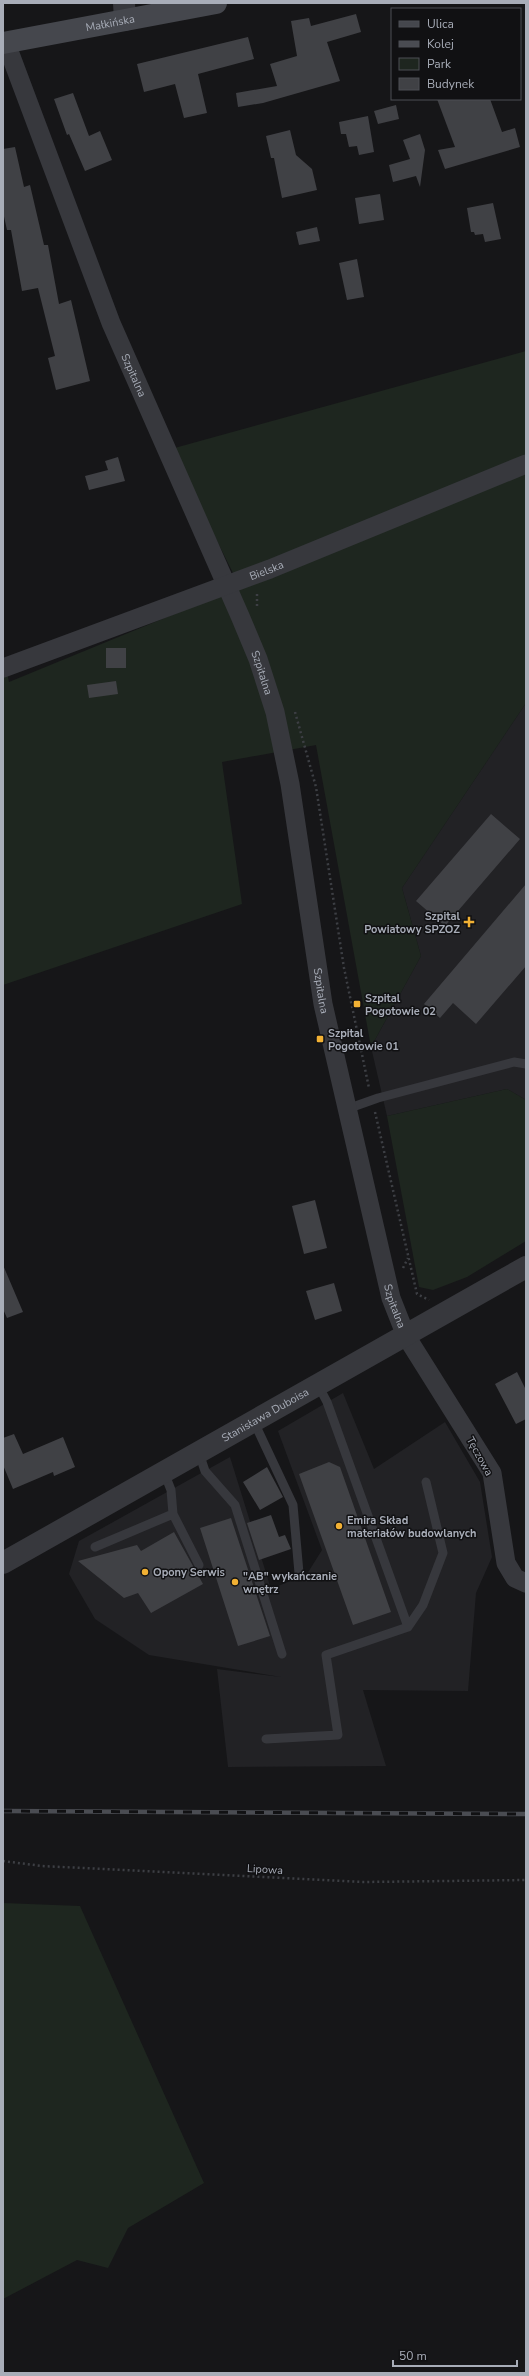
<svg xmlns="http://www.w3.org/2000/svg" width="529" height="2376" viewBox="0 0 529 2376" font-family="'Nunito Sans',sans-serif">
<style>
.built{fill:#222225}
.green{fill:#1e261f}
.building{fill:#404145}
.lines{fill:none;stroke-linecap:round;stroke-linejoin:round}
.path{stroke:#3d3f44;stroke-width:2.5;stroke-dasharray:2 3;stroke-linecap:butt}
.service{stroke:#37383d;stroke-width:9}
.minor{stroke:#37383d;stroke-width:19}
.tertiary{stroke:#37383d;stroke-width:22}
.secondary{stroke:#45474d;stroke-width:22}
.rail-casing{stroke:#4a4c52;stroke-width:4.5}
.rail{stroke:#111113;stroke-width:3;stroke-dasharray:9;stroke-linecap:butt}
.poi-dot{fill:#f2b134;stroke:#111113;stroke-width:1.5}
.labels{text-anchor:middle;stroke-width:3;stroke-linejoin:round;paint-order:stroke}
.street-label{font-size:11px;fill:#a8adb8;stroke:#111113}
.poi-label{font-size:11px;font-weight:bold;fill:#a8adb8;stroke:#111113;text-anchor:start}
</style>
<rect width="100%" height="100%" fill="#161618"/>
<path class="built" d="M526 703V1100L507 1089 387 1116 371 1047 421 956 402 888Z
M343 1393 374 1469 445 1422 480 1482 492 1557 476 1593 468 1691 363 1690 386 1766 228 1767 217 1669 281 1677 149 1655 95 1619 69 1574 79 1541 230 1457 271 1589 307 1574 322 1550 278 1431Z"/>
<path class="green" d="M526 351V703L402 888 421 956 371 1047 316 745 222 762 242 904 3 985V653L9 682 240 587 171 449Z
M507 1089 526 1100V1241L467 1277 433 1290 419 1287 387 1116Z
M3 1903 80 1906 204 2183 128 2228 108 2268 77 2260 3 2299Z"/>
<path class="building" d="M356 14 361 32 327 42 340 81 263 103 238 107 236 93 277 86 270 64 297 56 291 21 309 18 311 26Z
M248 37 254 59 198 74 207 113 184 118 175 84 144 92 137 64Z
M73 93 89 136 100 131 112 160 85 171 69 134 67 135 54 99Z
M437 99H490L502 132 515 128 520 147 445 169 438 150 455 147Z
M396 105 399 119 378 124 374 111Z
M368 116 374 152 359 155 357 146 349 147 346 134H341L339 122Z
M290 130 296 155 312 169 317 190 282 198 274 158H271L266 136Z
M420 134 425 150 420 187 416 176 393 182 389 165 410 159 403 140Z
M15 147 24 187 30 185 44 245H48L59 304 71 300 90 381 56 390 48 358 55 356 38 288 22 291 11 230H7L3 212V149Z
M380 194 384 220 359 224 355 198Z
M493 203 501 239 485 242 483 234 475 235 474 232H471L467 208Z
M317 227 320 241 299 245 296 232Z
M357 259 364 297 347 300 339 263Z
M118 457 125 481 89 490 85 476 108 470 105 461Z
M106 648H126V668H106Z
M116 681 118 694 89 698 87 685Z
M491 814 520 839 445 926 416 901Z
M526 884V966L476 1024 453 1003 440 1018 424 1004Z
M315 1200 327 1248 304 1254 292 1206Z
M3 1265 23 1312 7 1318 3 1309Z
M334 1283 342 1311 315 1320 306 1291Z
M517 1372 526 1390V1419L516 1424 495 1384Z
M14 1434 23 1454 63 1437 75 1467 54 1476 53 1472 13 1489 3 1465V1438Z
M329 1462 340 1467 391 1612 353 1625 299 1474Z
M267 1467 283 1497 260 1510 243 1482Z
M271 1515 279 1537 285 1535 291 1549 259 1560 247 1523Z
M231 1518 270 1636 238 1646 200 1528Z
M174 1532 203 1584 151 1613 138 1593 124 1598 78 1561 137 1545 141 1551Z"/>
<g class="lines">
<path class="path" d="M257 606V592
M295 712 316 787 344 968 369 1088
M375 1112 417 1294 429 1300
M403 1268 408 1258
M3 1861 42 1866 364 1882 526 1880"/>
<path class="service" d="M347 1109 378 1098 514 1062 526 1064
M318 1385 327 1402 408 1627
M254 1422 293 1505 299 1573
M199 1453 205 1471 235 1505 282 1654
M164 1472 171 1490 173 1514 199 1565
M95 1547 173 1514
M266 1739 338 1735 326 1655 408 1627 423 1605 443 1553 426 1482"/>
<g class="minor">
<path id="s1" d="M6 43 111 323 240 616 258 659 275 712 290 784 323 1004 391 1298 406 1336 492 1473 506 1563 515 1578 526 1583"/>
<path id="s2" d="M3 668 270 569 526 464"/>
</g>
<g class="tertiary">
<path d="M124 3 125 20"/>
<path id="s3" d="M3 1563 526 1267"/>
</g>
<path class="secondary" id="s4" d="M3 43 216 3"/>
<defs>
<path id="rail" d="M3 1811 526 1814"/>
</defs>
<use href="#rail" class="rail-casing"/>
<use href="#rail" class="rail"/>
</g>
<g class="poi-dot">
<path d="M467 916h4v4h4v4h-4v4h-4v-4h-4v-4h4z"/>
<rect x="353" y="1000" width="8" height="8" rx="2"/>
<rect x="316" y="1035" width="8" height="8" rx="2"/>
<circle cx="339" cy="1526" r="4"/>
<circle cx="145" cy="1572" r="4"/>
<circle cx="235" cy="1582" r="4"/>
</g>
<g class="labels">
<g class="street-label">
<text dy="4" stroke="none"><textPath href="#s4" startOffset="109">Małkińska</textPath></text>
<text dy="4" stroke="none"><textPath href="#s1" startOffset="356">Szpitalna</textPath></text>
<text dy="4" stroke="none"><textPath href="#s2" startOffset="281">Bielska</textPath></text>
<text dy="4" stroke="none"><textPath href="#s1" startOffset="680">Szpitalna</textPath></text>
<text dy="4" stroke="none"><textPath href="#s1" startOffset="1004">Szpitalna</textPath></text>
<text dy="4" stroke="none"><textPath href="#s1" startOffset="1328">Szpitalna</textPath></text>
<text dy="4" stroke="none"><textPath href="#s3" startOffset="301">Stanisława Duboisa</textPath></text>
<text transform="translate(480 1456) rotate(61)" y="4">Tęczowa</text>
<text transform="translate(265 1869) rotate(3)" y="4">Lipowa</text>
</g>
<g class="poi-label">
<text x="460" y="920" text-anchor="end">Szpital<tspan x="460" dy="13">Powiatowy SPZOZ</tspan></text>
<text x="365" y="1002">Szpital<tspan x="365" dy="13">Pogotowie 02</tspan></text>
<text x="328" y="1037">Szpital<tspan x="328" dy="13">Pogotowie 01</tspan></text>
<text x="347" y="1524">Emira Skład<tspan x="347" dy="13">materiałów budowlanych</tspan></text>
<text x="153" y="1576">Opony Serwis</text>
<text x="243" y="1580">"AB" wykańczanie<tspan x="243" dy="13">wnętrz</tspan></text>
</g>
</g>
<rect width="529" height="2376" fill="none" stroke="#a8adb8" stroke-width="8"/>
<rect x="391" y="8" width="130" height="92" fill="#111113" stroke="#4d4f55"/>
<rect x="399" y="21" width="20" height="6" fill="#45474d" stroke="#4d4f55"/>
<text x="427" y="28" font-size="12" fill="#a8adb8">Ulica</text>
<rect x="399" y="41" width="20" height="6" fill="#4a4c52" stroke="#4d4f55"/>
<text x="427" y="48" font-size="12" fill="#a8adb8">Kolej</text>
<rect x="399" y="58" width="20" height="12" fill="#1e261f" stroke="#4d4f55"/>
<text x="427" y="68" font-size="12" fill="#a8adb8">Park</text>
<rect x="399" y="78" width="20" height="12" fill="#404145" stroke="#4d4f55"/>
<text x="427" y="88" font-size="12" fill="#a8adb8">Budynek</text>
<path d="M393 2360v6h124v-6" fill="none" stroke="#a8adb8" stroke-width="2"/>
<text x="399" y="2360" font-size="12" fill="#a8adb8" stroke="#111113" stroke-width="3" paint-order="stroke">50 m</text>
</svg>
